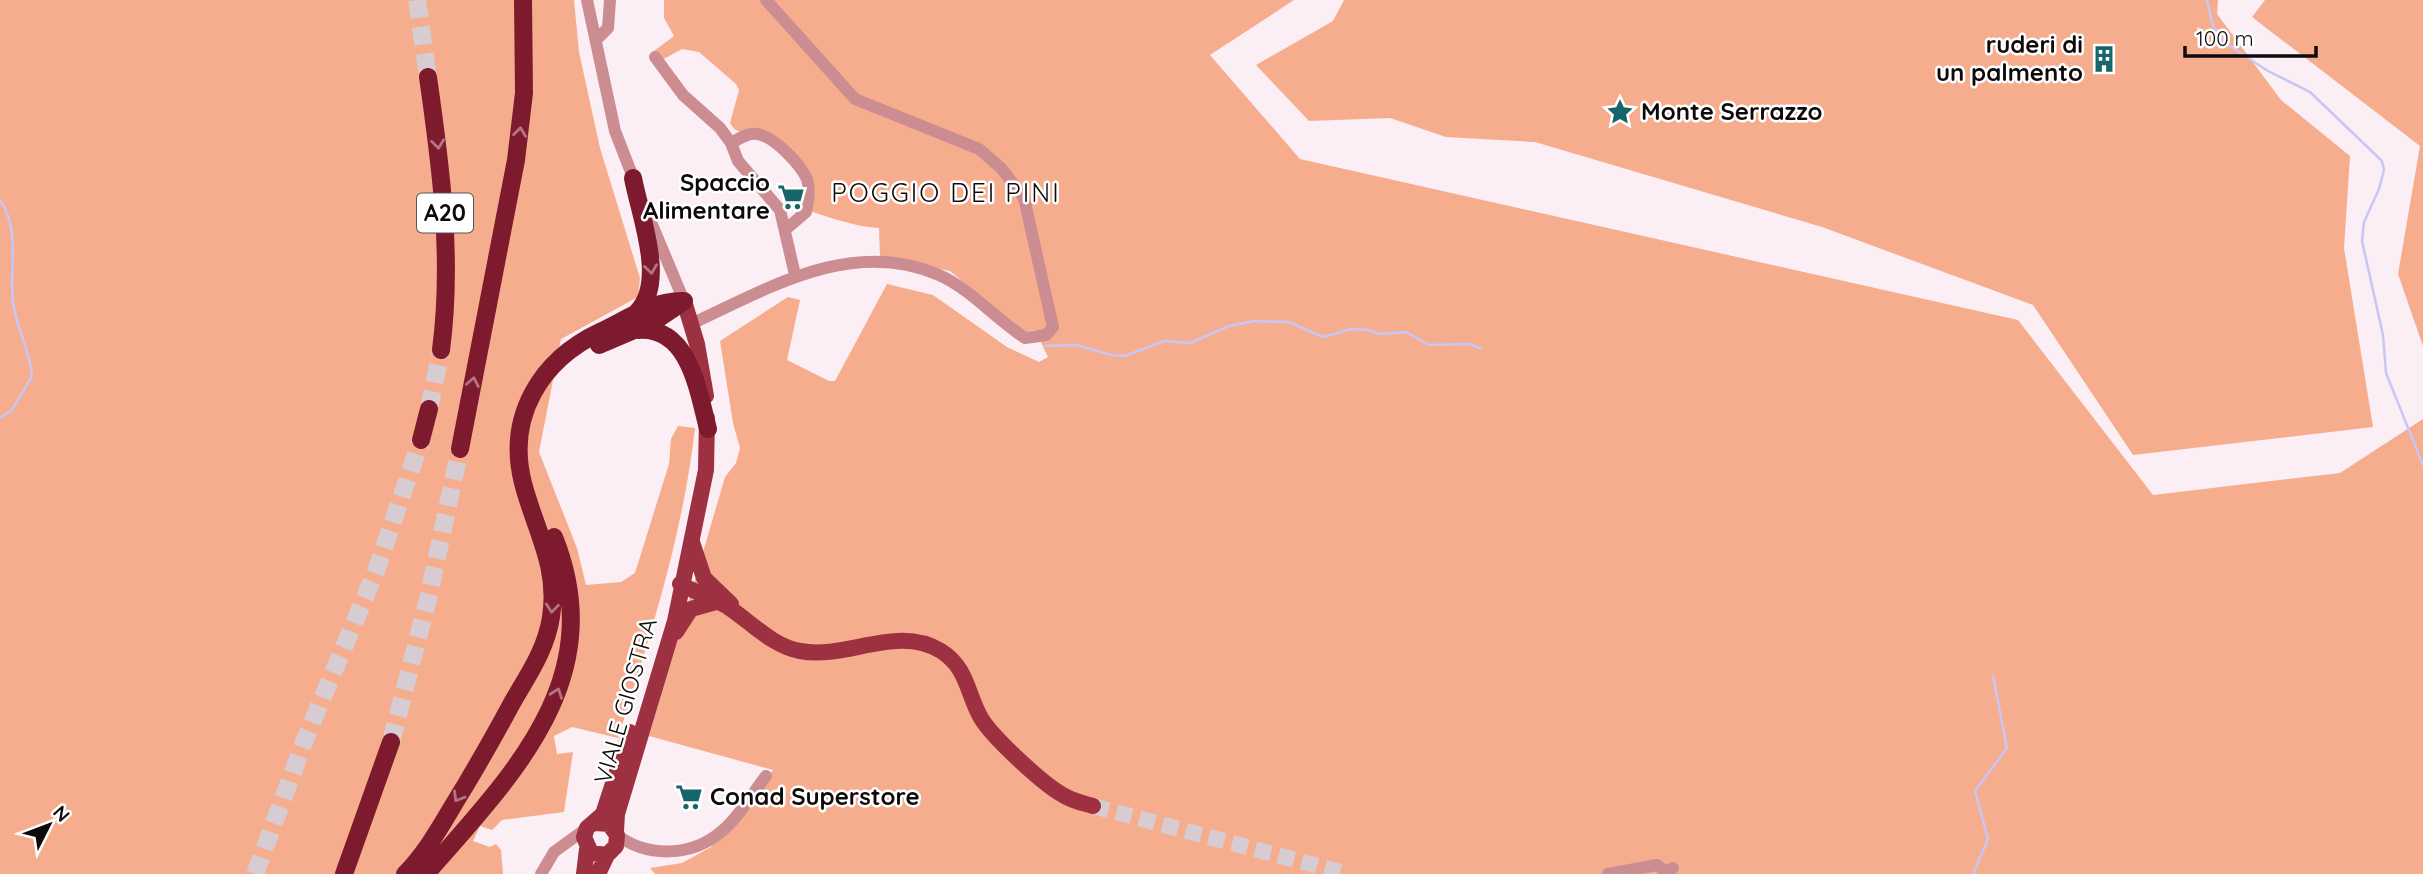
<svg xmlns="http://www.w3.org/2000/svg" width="2423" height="874" viewBox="0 0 2423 874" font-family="Quicksand,sans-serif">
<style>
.green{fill:#f6ad8d}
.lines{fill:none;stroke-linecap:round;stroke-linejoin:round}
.stream{stroke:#c8c6f4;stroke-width:2.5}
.major-tunnel{stroke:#d7ccd1;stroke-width:16;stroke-dasharray:16 8;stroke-linecap:butt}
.highway-tunnel{stroke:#d7ccd1;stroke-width:18;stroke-dasharray:18 9;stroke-linecap:butt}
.minor{stroke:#cb8d91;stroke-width:12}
.major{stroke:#9d3142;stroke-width:16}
.highway{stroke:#7e1a2e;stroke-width:18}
.oneway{stroke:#b27682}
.labels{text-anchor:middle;stroke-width:5;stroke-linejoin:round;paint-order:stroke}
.shield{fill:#fff;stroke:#565455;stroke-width:2}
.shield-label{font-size:23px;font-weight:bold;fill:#0e0a0c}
.poi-label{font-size:24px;font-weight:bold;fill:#0e0a0c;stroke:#fff;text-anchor:end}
.street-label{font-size:24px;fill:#0e0a0c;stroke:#fff}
.neighbourhood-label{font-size:26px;letter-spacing:2px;fill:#0e0a0c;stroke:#fff}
</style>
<rect width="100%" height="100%" fill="#fbeef4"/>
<path class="green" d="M0 0H574L579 52 600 148 640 278 638 297 561 339 539 452 577 548 586 585 621 582 635 573 669 464 671 439 678 426 695 428C683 535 650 636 618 738L572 727 554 736 557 754 573 752 564 812 502 820 492 830 480 826 473 841 490 847 496 844 501 850 503 874H0Z
M664 0H1294L1210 55 1300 159 2018 320 2153 495 2340 473 2423 419V874H655L650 868 682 863 711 847 773 770 649 736 725 477 736 463 740 448 733 423 720 341 788 297 800 300 787 360 829 381H835L887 284 933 295 1007 347 1039 362 1048 357 1035 330 1024 332 950 271 880 256 879 228C857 227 831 218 810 211L811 188 789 153 734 129 730 123 739 90 736 84 699 52 682 49 662 60 654 51 674 36 664 18Z
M1344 0H2218L2217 14 2281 100 2350 156 2344 248 2373 427 2133 455 2033 305 1822 227 1535 142 1446 137 1390 118 1309 121 1256 65 1333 21Z
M2265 0H2423V346L2398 274 2420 146 2252 17Z"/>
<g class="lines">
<path class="stream" d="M2207 0 2213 26 2228 45 2268 71 2310 92 2382 161 2384 170 2379 189 2364 222 2362 241 2383 335 2386 373 2423 465
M0 200C21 231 9 267 13 302 16 327 30 350 32 376L12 410 0 418
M1045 346 1077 345 1111 355 1125 356 1164 341 1190 343 1229 326 1254 321 1289 322 1323 337 1352 329 1368 330 1378 334 1406 332 1429 345 1469 344 1481 349
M1973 874 1988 839 1975 791 2007 748 1993 676"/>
<path class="major-tunnel" d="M1093 806 1348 874"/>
<path class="highway-tunnel" d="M417 0 428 77
M429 409 441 350
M391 742 428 599 460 449
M255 874 306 737 376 571 421 440"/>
<path class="minor" d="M587 0 615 131 636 185
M596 40 608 28 610 0
M655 57 683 95 720 128 731 143 738 161 780 210 795 275
M731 143C739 139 748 132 757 134 774 136 800 164 807 179 810 188 808 203 806 212L785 230
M648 215 684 301
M691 324C769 288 852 237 939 275 969 288 996 319 1025 338L1046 335 1053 327 1024 198 1001 168 979 149 855 99 766 0
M617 835C648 858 692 857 722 831 739 817 752 794 766 776
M541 874 554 852 587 828
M1608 874 1657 865 1666 872 1673 868"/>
<path class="major" d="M684 301 697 344 706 396
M692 542 704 578 731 604
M680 584C695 592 713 598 728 607 751 622 772 646 800 651 847 660 897 624 941 651 968 668 967 694 981 718 992 737 1044 785 1063 795 1072 801 1083 803 1093 806
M676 632 691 609 716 602
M595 823 609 824 617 835 616 846 607 855 591 853 584 837 587 828 603 814 630 732
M616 831 617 814 675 621 706 470 707 418
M584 874 587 849
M598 874 607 855"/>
<path class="highway" d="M428 77C441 168 453 258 441 350
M633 178C640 216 667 282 637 312
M638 330C689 326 698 390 708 429
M599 345 653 322 683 302
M421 440 429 409
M460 449 516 160 524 93 523 0
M344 874 391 742
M405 874C430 849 446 816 465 786 481 759 497 731 512 703 528 675 546 650 551 617 559 566 535 530 523 483 506 416 541 360 600 332 628 319 653 300 684 301
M426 874C512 775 611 679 554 537"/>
</g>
<defs><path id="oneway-chevron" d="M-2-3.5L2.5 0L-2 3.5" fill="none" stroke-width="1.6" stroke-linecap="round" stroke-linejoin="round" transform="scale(1.75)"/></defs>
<g class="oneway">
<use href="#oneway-chevron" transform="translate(520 132) rotate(-83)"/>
<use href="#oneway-chevron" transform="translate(438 144) rotate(83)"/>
<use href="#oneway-chevron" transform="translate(651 269) rotate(82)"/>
<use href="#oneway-chevron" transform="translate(473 382) rotate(-79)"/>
<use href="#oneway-chevron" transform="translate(552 608) rotate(96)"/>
<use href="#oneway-chevron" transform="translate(557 693) rotate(-70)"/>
<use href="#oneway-chevron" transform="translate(458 797) rotate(121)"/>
</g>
<defs>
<symbol id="building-bare" viewBox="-9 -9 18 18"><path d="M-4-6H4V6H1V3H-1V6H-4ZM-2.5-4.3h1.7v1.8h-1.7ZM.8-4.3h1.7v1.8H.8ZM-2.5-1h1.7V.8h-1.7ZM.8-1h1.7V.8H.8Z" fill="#166568" stroke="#fff" stroke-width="2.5" paint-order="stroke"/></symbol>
<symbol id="sight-bare" viewBox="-9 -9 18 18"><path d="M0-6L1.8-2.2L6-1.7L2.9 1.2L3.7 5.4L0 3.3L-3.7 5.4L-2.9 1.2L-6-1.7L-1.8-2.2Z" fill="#166568" stroke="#fff" stroke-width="2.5" paint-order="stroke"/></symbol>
<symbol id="supermarket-bare" viewBox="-9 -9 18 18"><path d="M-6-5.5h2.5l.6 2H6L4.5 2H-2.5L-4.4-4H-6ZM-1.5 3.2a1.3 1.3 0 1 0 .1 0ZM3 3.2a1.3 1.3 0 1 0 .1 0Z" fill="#166568" stroke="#fff" stroke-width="2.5" paint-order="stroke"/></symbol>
</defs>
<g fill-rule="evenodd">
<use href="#building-bare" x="2085" y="40" width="38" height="38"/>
<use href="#sight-bare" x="1601" y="93" width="38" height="38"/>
<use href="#supermarket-bare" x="772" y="178" width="38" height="38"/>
<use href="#supermarket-bare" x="670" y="778" width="38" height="38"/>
</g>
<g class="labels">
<rect class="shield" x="417" y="193.5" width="56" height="39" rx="5"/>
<g class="shield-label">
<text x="445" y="221">A20</text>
</g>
<g class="poi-label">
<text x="2083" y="53">ruderi di<tspan x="2083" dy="28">un palmento</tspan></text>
<text x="1641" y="120" text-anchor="start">Monte Serrazzo</text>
<text x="770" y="191">Spaccio<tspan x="770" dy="28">Alimentare</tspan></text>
<text x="710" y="805" text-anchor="start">Conad Superstore</text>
</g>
<g class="street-label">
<text transform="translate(626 701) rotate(-74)" y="8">VIALE GIOSTRA</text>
</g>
<g class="neighbourhood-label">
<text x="946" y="202">POGGIO DEI PINI</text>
</g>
</g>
<g transform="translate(49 825) rotate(48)" stroke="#ffffff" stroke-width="5" paint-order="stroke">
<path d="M0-5L12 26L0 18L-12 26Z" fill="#0e0a0c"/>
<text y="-10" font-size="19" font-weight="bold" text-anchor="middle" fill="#0e0a0c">N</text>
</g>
<path d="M2185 46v10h131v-10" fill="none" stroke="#0e0a0c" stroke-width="3.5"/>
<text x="2196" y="46" font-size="21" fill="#0e0a0c" stroke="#ffffff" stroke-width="5" paint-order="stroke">100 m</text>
</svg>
